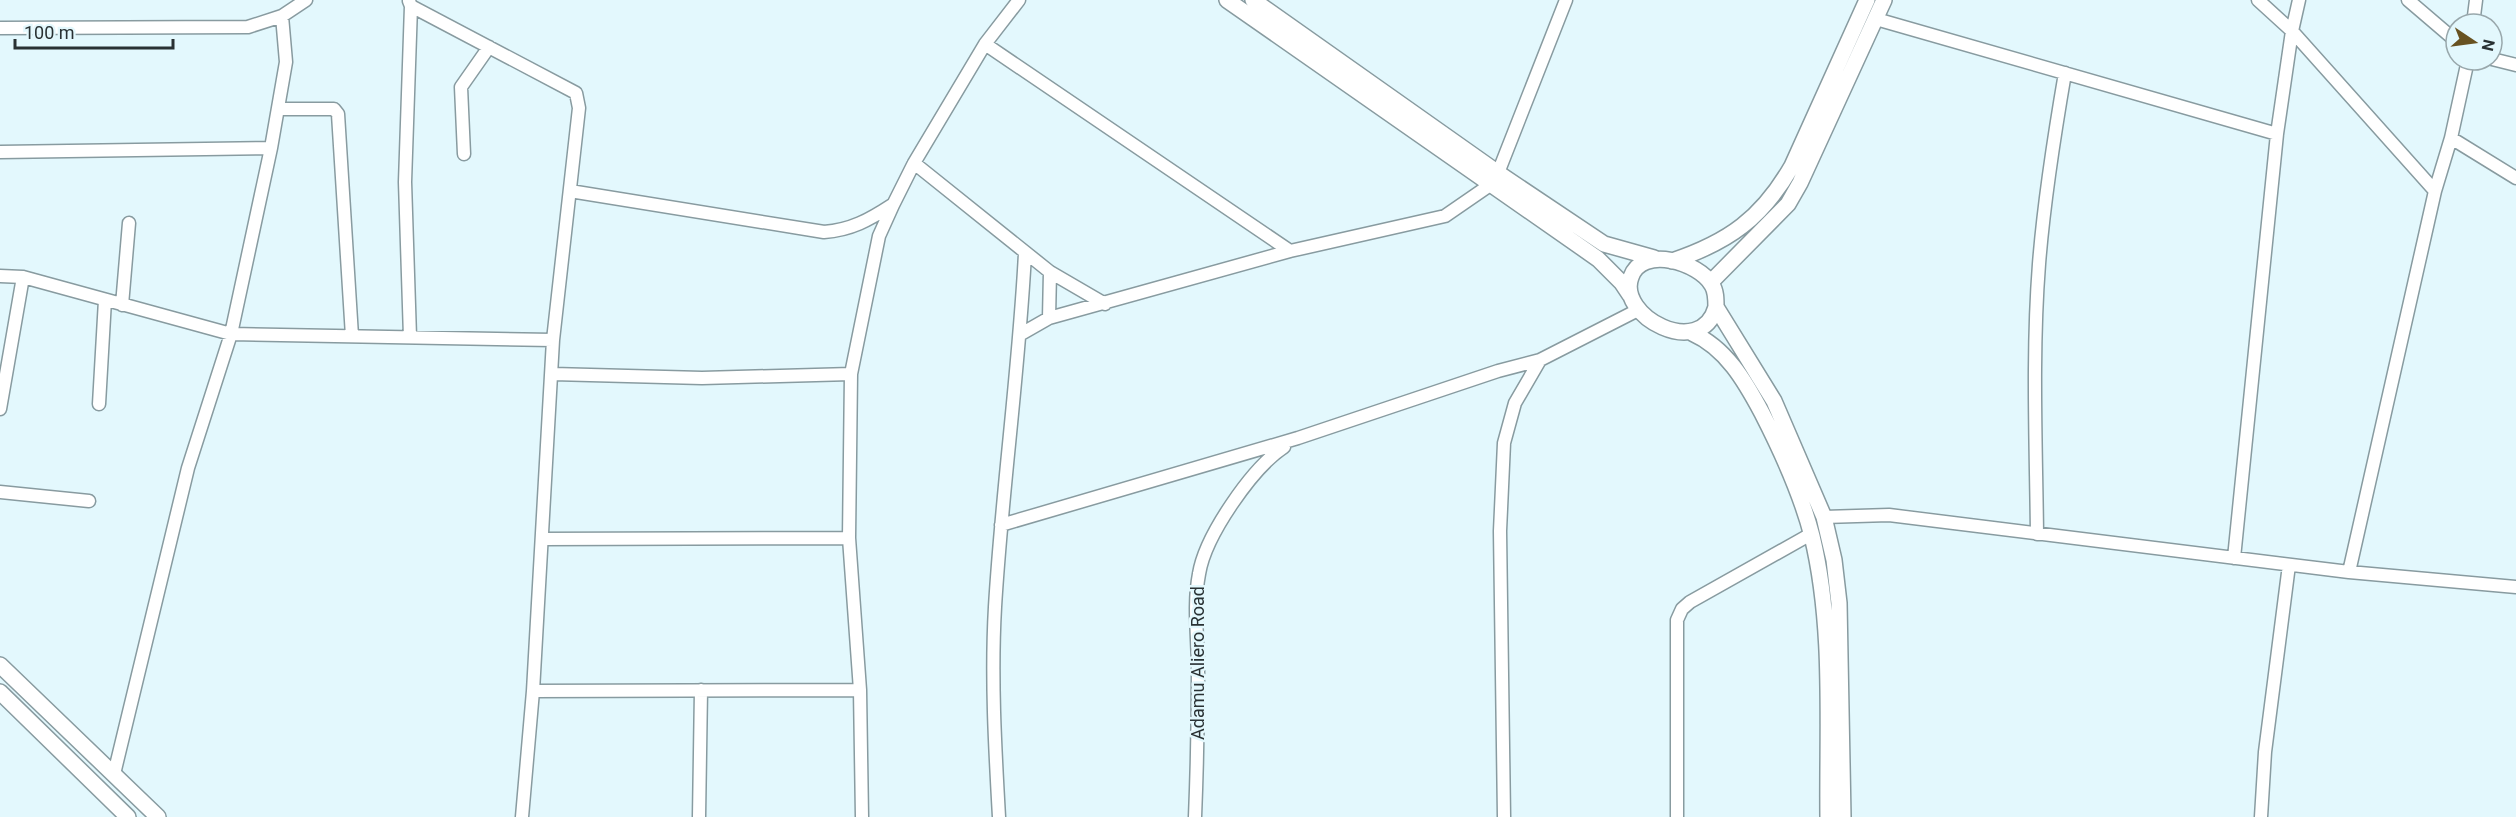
<svg xmlns="http://www.w3.org/2000/svg" width="2516" height="817" viewBox="0 0 2516 817" font-family="Roboto,sans-serif">
<style>
.lines{fill:none;stroke-linecap:round;stroke-linejoin:round}
.minor-casing{stroke:#889ba0;stroke-width:15}
.major-casing{stroke:#889ba0;stroke-width:18}
.minor{stroke:#fff;stroke-width:12}
.major{stroke:#fff;stroke-width:15}
.labels{text-anchor:middle;stroke-width:5;stroke-linejoin:round;paint-order:stroke}
.street-label{font-size:18px;fill:#293133;stroke:#e3f8fd}
</style>
<rect width="100%" height="100%" fill="#e3f8fd"/>
<g class="lines">
<defs>
<path id="minor" d="M2258 0 2292 31 2435 191
M2408 0 2456 41
M409 1 411 6 405 182 410 337
M411 6 576 93 579 108 553 340 533 691 522 817
M1876 19 2277 134
M2473 24 2476 0
M0 28 248 27 282 16 306 0
M985 44 1290 251
M2492 59 2516 65
M278 109H334L338 114 352 336
M2451 138 2516 178
M0 152 271 148
M464 154 461 87 489 47
M914 163 1050 272 1105 304
M1498 173 1566 0
M570 191 824 232C851 230 869 220 892 205
M0 276 23 277 231 334 553 340
M122 305 129 223
M1049 318 1050 272
M1021 334 1049 318 1290 251 1445 216 1490 185
M553 374 702 378 851 374
M99 404 105 300
M0 409 23 277
M0 492 89 501
M1824 517 1889 515 2349 572 2516 587
M1001 525 1298 438 1498 371 1540 360 1638 310
M2037 534C2036 444 2032 354 2039 264 2044 200 2054 137 2065 73
M542 539 849 538
M2234 558 2277 134 2292 31 2299 0
M2349 572 2435 191 2451 138 2468 60
M533 691 860 690
M114 774 188 468 231 334 271 148 286 62 282 16
M699 817 701 690
M862 817 860 690 849 538 851 374 879 236 893 205 914 163 985 44 1019 0
M999 817C995 747 991 677 995 607 1002 489 1019 372 1025 253
M1195 817C1197 768 1198 719 1198 670 1198 639 1193 605 1199 574 1205 536 1252 468 1284 447
M1504 817 1500 531 1504 443 1515 403 1540 360
M1677 817V620L1682 609 1690 602 1811 534
M2261 817 2265 752 2289 565"/>
<path id="major" d="M1227 0 1598 259 1622 283 1630 295
M1253 0 1498 173 1604 244 1654 258
M1672 261C1729 242 1762 218 1792 166L1867 0
M1711 282 1788 204 1800 183 1884 0
M1716 307C1701 361 1616 316 1631 277 1642 245 1699 262 1712 285 1716 291 1716 299 1716 307L1774 401 1824 517 1834 560 1839 603 1843 817
M1692 333C1726 348 1745 381 1762 413 1782 452 1801 493 1812 536 1834 627 1827 724 1828 817
M0 665 158 817
M0 692 128 817"/>
</defs>
<use href="#minor" class="minor-casing"/>
<use href="#major" class="major-casing"/>
<use href="#minor" class="minor"/>
<use href="#major" class="major"/>
</g>
<g class="labels">
<g class="street-label">
<text transform="translate(1198 663) rotate(-90)" y="6">Adamu Aliero Road</text>
</g>
</g>
<g transform="translate(2474 42) rotate(103)"><circle r="28" fill="#e3f8fd" stroke="#99a8ac" stroke-width="1.5"/>
<path d="M0-4.5L10 22L0 15L-10 22Z" fill="#685221"/>
<text y="-9" font-size="16" font-weight="bold" text-anchor="middle" fill="#293133">N</text>
</g>
<path d="M15 39v9h158v-9" fill="none" stroke="#293133" stroke-width="3"/>
<text x="24" y="39" font-size="18" fill="#293133" stroke="#e3f8fd" stroke-width="4.5" paint-order="stroke">100 m</text>
</svg>
